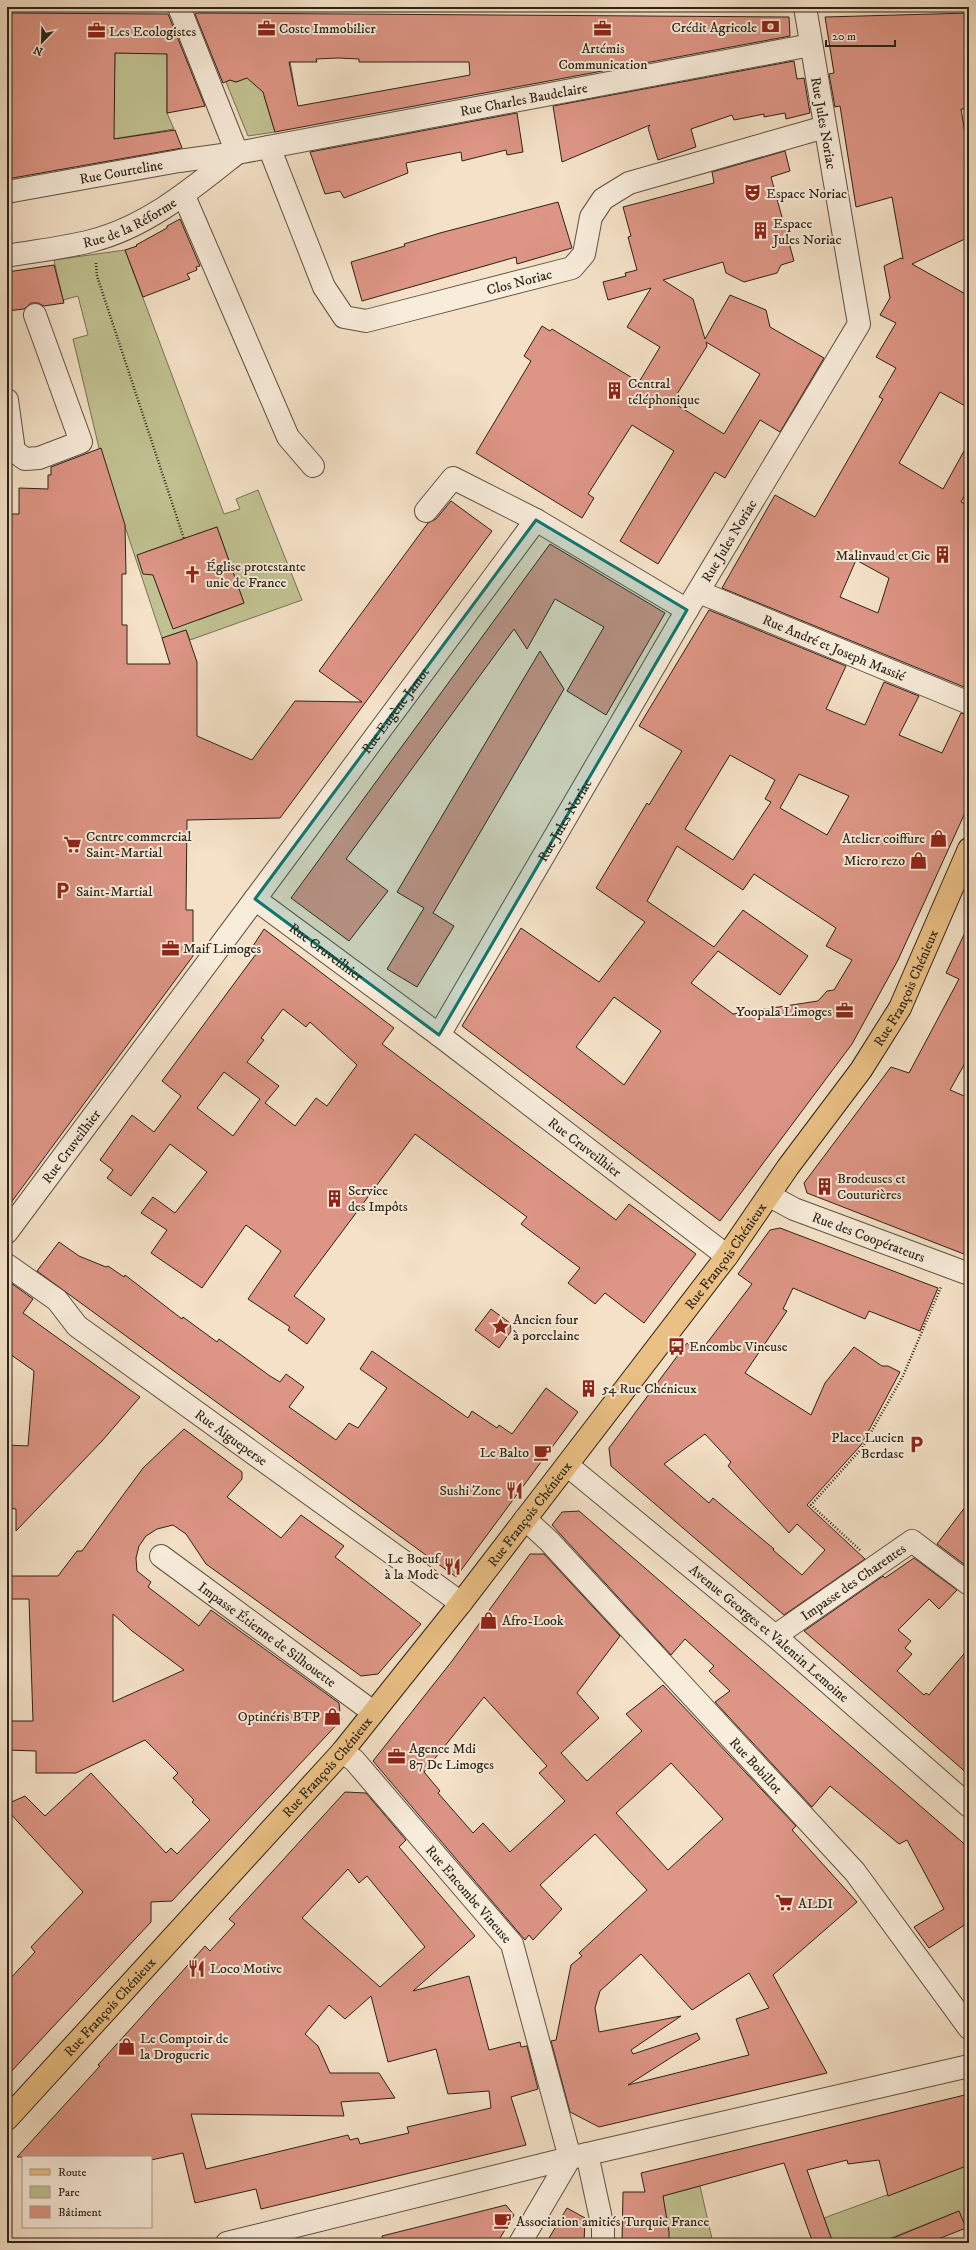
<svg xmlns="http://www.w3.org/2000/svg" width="976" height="2250" viewBox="0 0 976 2250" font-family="'IM FELL DW Pica',serif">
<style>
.green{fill:#c1c191;stroke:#767254;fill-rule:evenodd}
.building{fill:#dd9585;stroke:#2c2317;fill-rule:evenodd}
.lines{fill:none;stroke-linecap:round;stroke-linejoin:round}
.minor-casing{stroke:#5e5243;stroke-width:24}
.major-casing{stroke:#2c2317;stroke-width:24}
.path{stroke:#2c2317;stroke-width:2.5;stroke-dasharray:1 2;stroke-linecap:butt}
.minor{stroke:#f8ecdb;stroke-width:22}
.major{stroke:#eac084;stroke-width:22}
.marked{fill:#0f766e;fill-opacity:0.2;stroke:#0f766e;stroke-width:3;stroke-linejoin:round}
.labels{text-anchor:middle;stroke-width:4;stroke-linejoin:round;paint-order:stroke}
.poi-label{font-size:14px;fill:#2c2317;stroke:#f8ecdb;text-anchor:start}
.street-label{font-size:14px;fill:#2c2317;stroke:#f8ecdb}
</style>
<rect width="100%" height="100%" fill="#f4e1c7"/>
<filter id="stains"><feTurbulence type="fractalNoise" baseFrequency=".005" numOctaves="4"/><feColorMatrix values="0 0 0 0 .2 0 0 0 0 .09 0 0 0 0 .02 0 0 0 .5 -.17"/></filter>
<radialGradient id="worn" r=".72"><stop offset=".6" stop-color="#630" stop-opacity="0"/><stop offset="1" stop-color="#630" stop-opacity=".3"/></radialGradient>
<path class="green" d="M115 53H167V113L174 129 113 139Z
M289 55 295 90 264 96 275 132 248 136 226 82 230 80 236 82 244 79 245 74 252 82 259 80Z
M125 250 224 514 240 509 236 499 258 490 302 600 190 640 186 630 162 638 99 448 73 339 88 335 78 296 63 300 54 260ZM217 527 244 603 199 620 188 614 170 621 145 552Z
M969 2165V2226L965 2228 959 2211 878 2243H833L824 2218Z
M700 2186 713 2243H669L663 2196Z"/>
<path class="building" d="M7 13 168 14 205 106 167 113V54L115 53 114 139 175 130 182 148 7 179Z
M198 13 789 17 790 36 275 132 263 92 247 78 236 82 230 80 223 83 195 14ZM338 58 359 59V62H469L470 75 298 106 289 62H317L316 59Z
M969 13V109H961L969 158V237L912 264 969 296V408L940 392 899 463 943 489 969 442V487L961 502 969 506V689L722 588 775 495 815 517 883 399 879 397 896 368 876 357 896 323 880 315 890 298 884 266 901 258 903 259 892 197 856 207 840 106 835 107 829 74 834 73 825 17ZM856 560 889 578 878 613 840 597Z
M794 61 797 79 804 78 810 113 786 119 785 113 764 117V114L734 120 732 115 691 129 696 147 658 160 648 128 650 125 562 162 553 106Z
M517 113 523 152 507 155 506 150 462 161 461 152 406 163 408 173 344 198 340 191 325 194 310 152Z
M785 151 790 171 771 177 794 261 781 265 777 273 744 282 726 273 723 262 663 280 693 299 705 339 730 295 766 310 770 327 824 358 780 432 760 420 725 478 715 472 658 564 620 541 674 451 632 425 588 494 594 498 582 518 476 453 531 361 524 356 542 326 550 331 552 329 639 382 660 347 627 327 651 288 608 300 603 282 626 276 625 273 637 270 628 237 631 236 623 207 714 183 712 172ZM706 342 760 374 724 434 672 402 707 346Z
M558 202 572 248 517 264 516 257 362 301 351 262 405 246 404 244 440 233Z
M180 219 200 266 196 267 197 270 187 274 190 279 143 297 125 250 137 246 136 245 167 228V226Z
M54 265 64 303 44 306 38 303H31L24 309 7 311V272Z
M101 448 125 525 126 574H122V625H127V664H170L162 638 186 630 197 662V736L252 760 295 701 362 702 319 671 428 523 436 519 451 501 492 531 280 818 187 820 186 910H193V956L7 1208V568H10L11 514H19V488L48 489V475H51V467Z
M217 527 244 603 173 629 153 575 143 574 137 555Z
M550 544 665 613 606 715 567 691 604 627 555 599 527 649 514 629 346 859 388 891 349 941 291 898Z
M709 610 846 666 826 709 865 725 884 682 919 696 899 735 942 753 961 713 969 715V804L898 960 852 1044 720 1221 462 1026 521 928 599 982 645 922 596 888 647 803 649 805 682 751 639 726ZM730 755 775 780 765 799 771 802 733 860 685 829ZM799 774 849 796 827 835 780 808ZM677 846 743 890 754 874 836 928 826 946 852 960 834 990 827 991 818 1001 733 1014 691 983 718 951 780 995 808 956 743 910 714 947 647 901ZM614 997 661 1031 624 1085 576 1047Z
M540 651 564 689 433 913 454 926 417 987 387 969 424 908 397 892Z
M969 924V1056L950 1090 969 1098V1256L807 1193 804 1183 891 1067 909 1073 959 979 946 973Z
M264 929 394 1028 382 1044 616 1220 629 1204 696 1254 644 1323 605 1293 595 1304 568 1283 580 1268 521 1224 527 1217 415 1134 294 1296 325 1319 307 1344 288 1330 290 1327 248 1299 281 1251 246 1225 202 1288 151 1253 167 1230 141 1213 153 1197 175 1213 207 1172 170 1144 131 1196 107 1178 113 1170 100 1160 132 1115 154 1132 181 1096 162 1081 259 950 253 946ZM283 1009 306 1027 310 1022 357 1065 327 1106 316 1098 295 1126 265 1103 279 1086 247 1062 264 1040 261 1038ZM224 1072 260 1099 233 1136 197 1108Z
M780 1228 938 1288 920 1331 869 1311 865 1319 793 1288 783 1309 787 1311 745 1373 811 1415 825 1383 854 1347 882 1366H888L900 1372 861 1445 807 1505 865 1559 784 1615 611 1466 609 1448 687 1343 700 1352 720 1326 752 1284 738 1274 770 1230ZM705 1434 731 1462 728 1466 789 1533 797 1524 825 1550 802 1575 773 1550 774 1549 713 1498 709 1503 664 1464Z
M59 1242 79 1256 106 1267 108 1266 124 1277 125 1275 182 1319 183 1317 217 1342 219 1339 270 1376 280 1382 286 1374 304 1387 289 1407 336 1440 349 1423 358 1428 387 1388 360 1369 372 1351 468 1418 472 1411 497 1428 499 1425 512 1434 546 1388 578 1412 456 1577 37 1271Z
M7 1280 33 1299 23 1313 140 1397 102 1441 16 1531V1509L7 1508V1445L28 1446 34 1371 7 1352Z
M491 1309 510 1323 511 1331 499 1348 475 1330Z
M184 1429 242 1472V1479L227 1497 281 1538 301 1515 344 1546 335 1557 421 1624 378 1674 361 1676 206 1564 186 1534 173 1525 157 1529 146 1536 139 1546 136 1558 137 1571 151 1582 148 1587 199 1626 211 1610 339 1703 341 1720 172 1901 151 1902V1922L7 2076V1982L35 1952 31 1947 83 1892 7 1810V1804L25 1796 45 1816 91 1773 166 1853 171 1848 177 1854 210 1820 192 1802 194 1800 173 1778 178 1773 145 1740 76 1773H36V1751L7 1750V1721H33L29 1599H7V1576H58L77 1551H82L143 1468ZM113 1614 132 1631 184 1670 113 1702Z
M969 1502V1568L937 1544Z
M579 1511 969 1848V1922L929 1948 914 1927 944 1909 907 1840 899 1844 830 1786 812 1807 715 1702 730 1691 709 1671 714 1666 685 1639 671 1655 552 1525 562 1512Z
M530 1554H544L620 1636 577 1693 599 1718 561 1753 587 1781 642 1731 626 1714 663 1685 796 1826 792 1830 857 1902 773 1975 827 2073 599 2127 570 2112 551 2041 556 2040 571 1965 582 1956 579 1953 647 1890 595 1834 540 1885 562 1909 533 1940 529 1935 525 1940 373 1761 452 1661ZM484 1697 547 1766 539 1773 565 1801 510 1852 483 1823 473 1833 438 1793 440 1791 424 1772ZM671 1763 723 1819 668 1870 616 1813ZM641 1954 692 2010 749 1973 769 2008 736 2019 749 2055 628 2085 700 2039 697 2033 633 2054 631 2050 681 2016 599 2032 595 2008 600 1991Z
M914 1558 957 1590 939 1609 929 1599 898 1630 911 1641 905 1648 912 1654 897 1671 924 1695 926 1693 929 1695 969 1648V1775L804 1631 883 1576 885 1578Z
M345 1792 366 1793 406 1840 399 1847 475 1936 413 1991 469 1976 489 2050 520 2042 521 2047 527 2046 538 2089 511 2097 526 2145 261 2209 256 2189 195 2203 183 2153 151 2160V2157H17L100 2066 98 2065 205 1946 210 1951 235 1924 229 1919ZM348 1869 359 1883 367 1876 425 1947 380 1987 302 1918ZM371 1996 388 2062 436 2049 448 2094 489 2091 491 2108 407 2127 409 2133 360 2144 358 2138 350 2140 348 2135 206 2169 191 2114 344 2116 341 2102 395 2098 379 2073H330L318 2046 305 2034 329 2005 345 2019Z
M969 2094V2165L888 2196 879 2160 848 2164 847 2160 807 2170 833 2243H813L784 2163 663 2196 669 2232V2243H622L623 2192H645L641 2173Z
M506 2205 514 2215 497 2243H383L382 2236Z
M567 2208 585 2218 584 2243H546Z
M959 2211 966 2228 928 2243H881Z"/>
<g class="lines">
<defs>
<g id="minor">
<path d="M179 7 237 153"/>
<path id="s1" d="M269 147 324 287 344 317 366 321 572 268 584 254 591 217 603 199 629 183 825 127"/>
<path id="s2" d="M7 192 179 161 237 153 811 45"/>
<path d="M184 196 288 437 313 466"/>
<path id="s3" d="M7 256C35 251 64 248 91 241 147 227 193 188 237 153"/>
<path d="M7 400 14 451 25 459 39 458 81 442 35 315"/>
<path d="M536 520 687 610"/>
<path id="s4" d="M699 592 969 703"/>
<path id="s5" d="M255 899 536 520 453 478 426 511"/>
<path id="s6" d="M439 1035 687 610 859 324 805 7"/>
<path id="s7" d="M770 1196 794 1209 969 1274"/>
<path id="s8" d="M7 1232 255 899 439 1035 727 1256"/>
<path id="s9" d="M7 1265 57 1300 77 1326 461 1603"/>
<path id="s10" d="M567 1465 775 1636 969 1806"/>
<path id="s11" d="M525 1519 549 1541 855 1872 969 2028"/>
<path id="s12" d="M161 1556 373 1712"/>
<path id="s13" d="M775 1636 912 1541 969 1584"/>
<path id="s14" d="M342 1752 354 1760 512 1944 570 2158 520 2243"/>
<path d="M587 2154 603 2228V2243"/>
<path d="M227 2243 570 2158 969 2066"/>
</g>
<g id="major">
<path id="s15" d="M7 2119 342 1752 461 1603 727 1256 788 1167 861 1070 900 1008 969 849"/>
</g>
</defs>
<use href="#minor" class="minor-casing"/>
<use href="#major" class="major-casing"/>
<path class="path" d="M96 263 97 276 184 539
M860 1550 811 1505 862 1448 903 1376 941 1287"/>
<use href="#minor" class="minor"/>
<use href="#major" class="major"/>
</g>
<path class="marked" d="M536 520 687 610 439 1035 255 899Z"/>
<defs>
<symbol id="bank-bare" viewBox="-9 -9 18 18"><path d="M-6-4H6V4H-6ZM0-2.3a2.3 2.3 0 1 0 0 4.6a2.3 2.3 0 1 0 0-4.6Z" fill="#8f2418" stroke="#f8ecdb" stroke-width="2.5" paint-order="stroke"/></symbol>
<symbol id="office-bare" viewBox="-9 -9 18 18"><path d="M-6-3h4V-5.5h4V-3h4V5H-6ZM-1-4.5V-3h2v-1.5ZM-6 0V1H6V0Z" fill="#8f2418" stroke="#f8ecdb" stroke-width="2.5" paint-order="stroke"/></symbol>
<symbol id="theatre-bare" viewBox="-9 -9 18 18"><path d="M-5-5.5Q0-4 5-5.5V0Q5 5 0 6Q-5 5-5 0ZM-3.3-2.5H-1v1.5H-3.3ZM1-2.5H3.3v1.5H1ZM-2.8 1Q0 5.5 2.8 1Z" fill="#8f2418" stroke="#f8ecdb" stroke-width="2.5" paint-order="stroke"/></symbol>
<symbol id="building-bare" viewBox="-9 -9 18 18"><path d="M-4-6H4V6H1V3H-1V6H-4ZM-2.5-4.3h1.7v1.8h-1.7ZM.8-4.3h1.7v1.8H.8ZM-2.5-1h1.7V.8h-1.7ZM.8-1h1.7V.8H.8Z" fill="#8f2418" stroke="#f8ecdb" stroke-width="2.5" paint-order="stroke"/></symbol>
<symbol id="church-bare" viewBox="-9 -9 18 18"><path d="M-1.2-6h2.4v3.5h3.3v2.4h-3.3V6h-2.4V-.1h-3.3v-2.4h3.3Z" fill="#8f2418" stroke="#f8ecdb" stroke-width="2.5" paint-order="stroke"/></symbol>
<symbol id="shop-bare" viewBox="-9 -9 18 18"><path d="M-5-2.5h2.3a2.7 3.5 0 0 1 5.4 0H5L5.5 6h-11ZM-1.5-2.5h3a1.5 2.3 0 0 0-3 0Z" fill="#8f2418" stroke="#f8ecdb" stroke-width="2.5" paint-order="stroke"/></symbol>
<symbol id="supermarket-bare" viewBox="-9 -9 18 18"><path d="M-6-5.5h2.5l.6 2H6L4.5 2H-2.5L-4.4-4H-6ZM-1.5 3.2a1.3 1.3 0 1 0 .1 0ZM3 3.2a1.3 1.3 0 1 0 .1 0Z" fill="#8f2418" stroke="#f8ecdb" stroke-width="2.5" paint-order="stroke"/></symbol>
<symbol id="parking-bare" viewBox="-9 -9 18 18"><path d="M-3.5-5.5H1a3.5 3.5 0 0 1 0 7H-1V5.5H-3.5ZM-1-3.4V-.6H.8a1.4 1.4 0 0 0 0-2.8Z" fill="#8f2418" stroke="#f8ecdb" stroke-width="2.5" paint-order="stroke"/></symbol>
<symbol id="sight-bare" viewBox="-9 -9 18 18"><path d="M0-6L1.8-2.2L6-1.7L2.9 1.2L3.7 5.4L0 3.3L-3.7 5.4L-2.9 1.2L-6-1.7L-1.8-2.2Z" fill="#8f2418" stroke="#f8ecdb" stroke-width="2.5" paint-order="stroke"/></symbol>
<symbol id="bus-bare" viewBox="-9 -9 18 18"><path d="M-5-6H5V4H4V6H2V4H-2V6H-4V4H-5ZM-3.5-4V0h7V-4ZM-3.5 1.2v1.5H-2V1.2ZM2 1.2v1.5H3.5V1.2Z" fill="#8f2418" stroke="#f8ecdb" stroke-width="2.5" paint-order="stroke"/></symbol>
<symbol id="cafe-bare" viewBox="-9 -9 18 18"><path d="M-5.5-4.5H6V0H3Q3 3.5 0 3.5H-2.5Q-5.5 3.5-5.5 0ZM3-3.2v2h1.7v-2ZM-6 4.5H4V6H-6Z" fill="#8f2418" stroke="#f8ecdb" stroke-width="2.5" paint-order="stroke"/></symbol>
<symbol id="restaurant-bare" viewBox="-9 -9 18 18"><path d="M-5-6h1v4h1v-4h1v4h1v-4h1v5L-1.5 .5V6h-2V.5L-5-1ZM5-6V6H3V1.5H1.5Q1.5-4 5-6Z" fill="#8f2418" stroke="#f8ecdb" stroke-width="2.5" paint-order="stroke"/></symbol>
</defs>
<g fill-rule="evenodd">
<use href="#bank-bare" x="758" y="14" width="25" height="25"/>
<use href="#office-bare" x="254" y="16" width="25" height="25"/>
<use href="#office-bare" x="590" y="16" width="25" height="25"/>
<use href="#office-bare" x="84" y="18" width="25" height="25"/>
<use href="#theatre-bare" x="740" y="180" width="25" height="25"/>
<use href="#building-bare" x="748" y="218" width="25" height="25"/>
<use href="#building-bare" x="602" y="378" width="25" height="25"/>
<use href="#building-bare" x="930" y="542" width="25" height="25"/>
<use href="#church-bare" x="180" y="562" width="25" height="25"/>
<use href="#shop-bare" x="926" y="826" width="25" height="25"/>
<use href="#supermarket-bare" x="60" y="832" width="25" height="25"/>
<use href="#shop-bare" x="906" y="848" width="25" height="25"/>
<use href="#parking-bare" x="50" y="878" width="25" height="25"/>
<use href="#office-bare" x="158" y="936" width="25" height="25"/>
<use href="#office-bare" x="832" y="998" width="25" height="25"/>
<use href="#building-bare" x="812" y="1174" width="25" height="25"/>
<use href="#building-bare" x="322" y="1186" width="25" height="25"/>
<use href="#sight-bare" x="488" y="1314" width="25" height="25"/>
<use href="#bus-bare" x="664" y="1334" width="25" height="25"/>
<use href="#building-bare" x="576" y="1376" width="25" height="25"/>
<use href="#parking-bare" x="904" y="1432" width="25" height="25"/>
<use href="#cafe-bare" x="530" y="1440" width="25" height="25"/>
<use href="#restaurant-bare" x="502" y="1478" width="25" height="25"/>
<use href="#restaurant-bare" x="440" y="1554" width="25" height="25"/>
<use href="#shop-bare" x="476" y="1608" width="25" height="25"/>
<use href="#shop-bare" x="320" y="1704" width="25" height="25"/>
<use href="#office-bare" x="384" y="1744" width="25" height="25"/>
<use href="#supermarket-bare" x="772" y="1890" width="25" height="25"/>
<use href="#restaurant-bare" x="184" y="1956" width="25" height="25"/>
<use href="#shop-bare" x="114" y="2034" width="25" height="25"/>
<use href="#cafe-bare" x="490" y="2208" width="25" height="25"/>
</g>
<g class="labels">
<g class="poi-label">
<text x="757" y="32" text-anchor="end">Crédit Agricole</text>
<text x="279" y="33">Coste Immobilier</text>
<text x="109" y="36">Les Ecologistes</text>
<text x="603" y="53" text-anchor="middle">Artémis<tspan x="603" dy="16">Communication</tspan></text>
<text x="766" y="198">Espace Noriac</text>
<text x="773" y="228">Espace<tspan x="773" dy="16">Jules Noriac</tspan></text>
<text x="628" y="388">Central<tspan x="628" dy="16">téléphonique</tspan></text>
<text x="930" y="560" text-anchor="end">Malinvaud et Cie</text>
<text x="206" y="571">Église protestante<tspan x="206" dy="16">unie de France</tspan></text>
<text x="86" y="841">Centre commercial<tspan x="86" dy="16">Saint-Martial</tspan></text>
<text x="925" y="843" text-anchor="end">Atelier coiffure</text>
<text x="905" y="865" text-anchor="end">Micro rezo</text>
<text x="76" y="896">Saint-Martial</text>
<text x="183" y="953">Maif Limoges</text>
<text x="832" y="1016" text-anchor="end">Yoopala Limoges</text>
<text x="837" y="1183">Brodeuses et<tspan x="837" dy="16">Couturières</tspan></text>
<text x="348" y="1195">Service<tspan x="348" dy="16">des Impôts</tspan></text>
<text x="513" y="1324">Ancien four<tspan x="513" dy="16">à porcelaine</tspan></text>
<text x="689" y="1351">Encombe Vineuse</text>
<text x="602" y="1393">54 Rue Chénieux</text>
<text x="904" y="1442" text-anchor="end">Place Lucien<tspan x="904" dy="16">Berdase</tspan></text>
<text x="529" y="1457" text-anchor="end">Le Balto</text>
<text x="501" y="1495" text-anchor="end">Sushi Zone</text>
<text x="439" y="1563" text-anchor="end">Le Boeuf<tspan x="439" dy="16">à la Mode</tspan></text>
<text x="502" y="1625">Afro-Look</text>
<text x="320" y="1721" text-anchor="end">Optinéris BTP</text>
<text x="409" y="1753">Agence Mdi<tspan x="409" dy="16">87 De Limoges</tspan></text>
<text x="798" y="1908">ALDI</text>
<text x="210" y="1973">Loco Motive</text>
<text x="140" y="2043">Le Comptoir de<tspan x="140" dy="16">la Droguerie</tspan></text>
<text x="516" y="2226">Association amitiés Turquie France</text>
</g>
<g class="street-label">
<text dy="5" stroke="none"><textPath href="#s2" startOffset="525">Rue Charles Baudelaire</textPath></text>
<text transform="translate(824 123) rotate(80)" y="5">Rue Jules Noriac</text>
<text dy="5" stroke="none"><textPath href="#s2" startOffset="116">Rue Courteline</textPath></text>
<text dy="5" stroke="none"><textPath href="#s3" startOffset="128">Rue de la Réforme</textPath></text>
<text dy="5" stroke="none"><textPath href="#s1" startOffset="367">Clos Noriac</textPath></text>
<text dy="5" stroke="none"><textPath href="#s6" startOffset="573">Rue Jules Noriac</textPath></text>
<text dy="5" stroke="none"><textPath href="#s4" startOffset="146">Rue André et Joseph Massié</textPath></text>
<text dy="5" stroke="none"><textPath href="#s5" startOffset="235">Rue Eugène Jamot</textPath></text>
<text dy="5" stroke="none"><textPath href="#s6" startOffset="249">Rue Jules Noriac</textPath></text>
<text dy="5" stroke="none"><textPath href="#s8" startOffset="504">Rue Cruveilhier</textPath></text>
<text dy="5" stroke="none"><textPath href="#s15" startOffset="1448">Rue François Chénieux</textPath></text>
<text dy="5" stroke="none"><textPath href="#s8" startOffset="107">Rue Cruveilhier</textPath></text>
<text dy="5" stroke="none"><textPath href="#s8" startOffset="828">Rue Cruveilhier</textPath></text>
<text dy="5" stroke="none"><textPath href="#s7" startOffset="107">Rue des Coopérateurs</textPath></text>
<text dy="5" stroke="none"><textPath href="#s15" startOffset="1124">Rue François Chénieux</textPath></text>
<text dy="5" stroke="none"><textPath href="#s9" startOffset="284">Rue Aigueperse</textPath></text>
<text dy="5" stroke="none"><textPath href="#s15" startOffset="800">Rue François Chénieux</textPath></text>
<text dy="5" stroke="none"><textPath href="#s13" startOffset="95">Impasse des Charentes</textPath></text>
<text dy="5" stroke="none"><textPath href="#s12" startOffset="132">Impasse Étienne de Silhouette</textPath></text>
<text dy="5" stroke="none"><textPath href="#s10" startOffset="263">Avenue Georges et Valentin Lemoine</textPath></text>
<text dy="5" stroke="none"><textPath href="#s11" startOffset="338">Rue Bobillot</textPath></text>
<text dy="5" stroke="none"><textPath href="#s15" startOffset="476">Rue François Chénieux</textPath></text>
<text dy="5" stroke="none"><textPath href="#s14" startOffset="191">Rue Encombe Vineuse</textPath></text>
<text dy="5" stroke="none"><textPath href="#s15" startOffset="152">Rue François Chénieux</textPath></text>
</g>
</g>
<rect width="976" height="2250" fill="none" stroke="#f4e1c7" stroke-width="24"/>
<rect x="8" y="8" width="960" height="2234" fill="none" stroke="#2c2317" stroke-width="2"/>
<rect x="12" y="12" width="952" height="2226" fill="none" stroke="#2c2317"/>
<rect x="22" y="2156" width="130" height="72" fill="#f8ecdb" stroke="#a69c8d"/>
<rect x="30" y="2169" width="20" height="6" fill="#eac084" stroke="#a69c8d"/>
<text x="58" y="2176" font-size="12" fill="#2c2317">Route</text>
<rect x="30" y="2186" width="20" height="12" fill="#c1c191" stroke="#a69c8d"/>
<text x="58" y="2196" font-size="12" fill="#2c2317">Parc</text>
<rect x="30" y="2206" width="20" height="12" fill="#dd9585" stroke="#a69c8d"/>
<text x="58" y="2216" font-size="12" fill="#2c2317">Bâtiment</text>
<g transform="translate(42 42) rotate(203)" stroke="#f8ecdb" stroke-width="3" paint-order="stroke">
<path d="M0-3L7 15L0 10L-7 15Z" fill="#2c2317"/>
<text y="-6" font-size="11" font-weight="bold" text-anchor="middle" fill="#2c2317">N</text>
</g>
<path d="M826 40v6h69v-6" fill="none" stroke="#2c2317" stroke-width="2"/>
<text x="832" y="40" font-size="12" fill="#2c2317" stroke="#f8ecdb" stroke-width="3" paint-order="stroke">20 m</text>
<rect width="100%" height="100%" filter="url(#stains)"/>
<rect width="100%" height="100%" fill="url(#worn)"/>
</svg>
